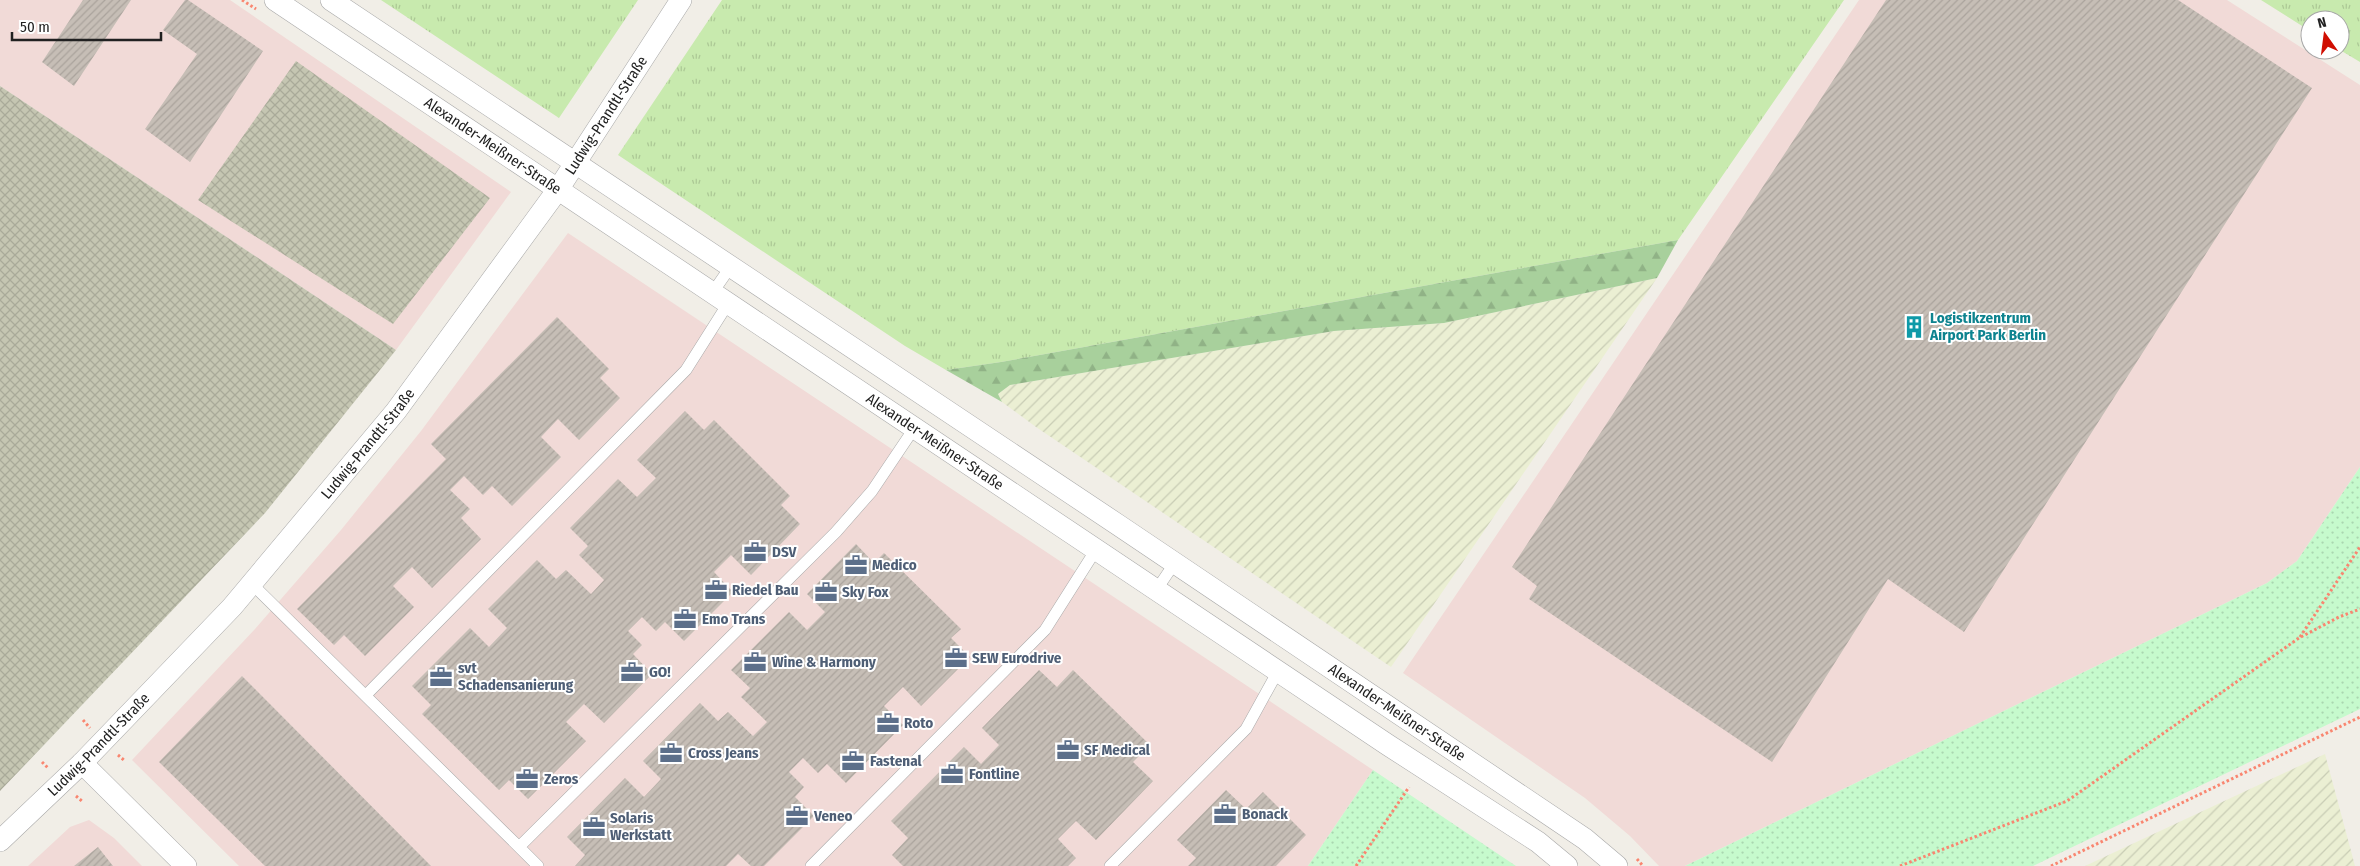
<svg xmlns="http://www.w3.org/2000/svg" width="2360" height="866" viewBox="0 0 2360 866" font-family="'Fira Sans Condensed',sans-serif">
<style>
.commercial{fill:#f1dad7}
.construction{fill:url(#construction-cross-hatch)}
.farmland{fill:url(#farmland-furrows)}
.grass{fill:url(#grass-tufts)}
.forest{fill:url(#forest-firs)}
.park{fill:url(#park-dots)}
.building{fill:url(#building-hatch)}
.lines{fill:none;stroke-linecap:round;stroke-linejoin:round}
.service-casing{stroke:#a8a8a8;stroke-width:12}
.minor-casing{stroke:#a8a8a8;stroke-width:22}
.path{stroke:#f98670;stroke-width:3;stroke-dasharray:2.5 2.5;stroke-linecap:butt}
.service{stroke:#fff;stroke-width:11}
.minor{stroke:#fff;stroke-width:21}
.labels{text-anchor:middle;stroke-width:4;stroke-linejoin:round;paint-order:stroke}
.street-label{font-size:15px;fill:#212121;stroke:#fff}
.culture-label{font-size:15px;font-weight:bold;fill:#0d838f;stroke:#fff;text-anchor:start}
.service-label{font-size:15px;font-weight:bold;fill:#4e5e75;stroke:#fff;text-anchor:start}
</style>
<defs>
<pattern id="construction-cross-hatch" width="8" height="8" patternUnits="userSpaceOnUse" patternTransform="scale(1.25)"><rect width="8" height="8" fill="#c5c6b2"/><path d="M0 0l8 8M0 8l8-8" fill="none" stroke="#a9aa99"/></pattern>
<pattern id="farmland-furrows" width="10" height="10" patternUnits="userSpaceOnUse" patternTransform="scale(1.25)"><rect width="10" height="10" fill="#ebefd3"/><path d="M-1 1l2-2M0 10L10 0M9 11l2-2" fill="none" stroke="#c9cdb5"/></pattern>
<pattern id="grass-tufts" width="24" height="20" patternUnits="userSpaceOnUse" patternTransform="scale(1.25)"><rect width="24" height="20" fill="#c8eaae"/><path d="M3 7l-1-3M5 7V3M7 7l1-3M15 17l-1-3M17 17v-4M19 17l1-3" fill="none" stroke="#acc895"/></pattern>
<pattern id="forest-firs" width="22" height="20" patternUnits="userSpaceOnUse" patternTransform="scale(1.25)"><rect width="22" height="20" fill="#a8d09c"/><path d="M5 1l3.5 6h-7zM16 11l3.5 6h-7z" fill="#90b286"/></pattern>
<pattern id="park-dots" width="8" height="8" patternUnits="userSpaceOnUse" patternTransform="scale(1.25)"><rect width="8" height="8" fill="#c6facd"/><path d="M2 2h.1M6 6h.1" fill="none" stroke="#aad6b0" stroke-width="1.8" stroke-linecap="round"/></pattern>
<pattern id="building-hatch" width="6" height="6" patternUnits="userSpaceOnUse" patternTransform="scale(1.25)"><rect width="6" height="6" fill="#c6beb6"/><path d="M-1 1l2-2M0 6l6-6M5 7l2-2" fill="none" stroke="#aaa39c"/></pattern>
</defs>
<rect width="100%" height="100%" fill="#f1eee7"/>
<path class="commercial" d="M0 0H230L511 192 396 350 0 86Z
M1859 0H2227L2360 85V467L2297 561 2267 583 1685 866H1659L1630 836 1585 798 1403 673Z
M568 233 1373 770 1308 866H239L132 760 255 629 341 530 421 431Z
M89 820 114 838 142 866H28L70 827Z"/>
<path class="construction" d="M296 61 490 198 393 324 198 200Z
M0 86 396 350 265 513 0 791Z"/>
<path class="farmland" d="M1657 278 1391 667 1036 427 1002 402 998 394 1010 385 1334 331 1444 323Z
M2325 754 2355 866H2085Z"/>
<path class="grass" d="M381 0H638L559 118Z
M722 0H1844L1678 240 1001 362 946 370 905 346 618 155Z
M2261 0H2360V62L2340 50V20H2310V31Z"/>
<path class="forest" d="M1678 240 1657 278 1444 323 1334 331 1010 385 998 394 1002 402 946 370 1001 362Z"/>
<path class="park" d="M2360 467V709L2033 866H1685L2267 583 2297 561Z
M1373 770 1516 866H1308Z"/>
<path class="building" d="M83 0H131L74 86 42 62Z
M185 0H188L263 51 190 162 145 129 197 54 163 30Z
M1886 0H2178L2312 88 1964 632 1888 579 1772 762 1529 599 1537 586 1512 567Z
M557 317 609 369 600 378 620 398 579 440 558 419 541 437 561 457 512 506 492 486 483 495 464 476 450 490 470 509 461 518 481 539 432 588 412 567 393 586 414 607 365 656 344 635 334 645 297 609 446 459 431 444Z
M685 411 704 430 714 420 790 496 781 505 800 524 751 575 731 555 714 572 733 592 684 641 665 622 656 631 642 617 628 631 642 645 633 654 652 674 604 723 584 704 566 722 586 741 528 799 509 780 499 790 422 714 431 705 412 686 470 628 489 647 507 628 488 609 537 560 556 579 566 570 591 594 604 580 579 555 588 546 570 528 618 479 637 497 656 478 637 460Z
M856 544 874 563 884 553 961 629 951 638 970 657 921 706 903 687 884 706 903 725 846 783 827 764 818 773 803 758 789 772 804 787 795 797 814 816 764 866H751L738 854 726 866H575L585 855 567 837 625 778 644 797 661 779 643 761 700 703 718 721 728 712 753 736 767 722 741 697 750 688 731 670 789 612 807 630 825 612 807 594Z
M1039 670 1057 687 1073 670 1150 745 1133 762 1153 781 1096 840 1076 821 1058 839 1076 858 1068 866H903L892 855 908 838 891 821 964 747 981 764 999 745 982 728Z
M242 676 431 866H265L159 762Z
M1226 790 1246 809 1263 792 1306 835 1276 866H1188L1196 858 1177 840Z
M98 847 113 866H74Z"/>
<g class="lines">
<defs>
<path id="service" d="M713 292 731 266
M253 585 519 847 836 532 872 491 915 427
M1157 589 1174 564
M366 695 686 370 729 302
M519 847 538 866
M811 866 1045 630 1097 548
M1110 866 1246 729 1278 671"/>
<g id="minor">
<path id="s1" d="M275 0 1388 745 1538 842 1567 866"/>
<path id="s2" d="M331 0C750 277 1168 558 1585 839L1617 866"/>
<path d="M82 763 186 866"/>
<path id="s3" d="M0 841 82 763 232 607 396 411 559 188 681 0"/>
</g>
</defs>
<use href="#service" class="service-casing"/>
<use href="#minor" class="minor-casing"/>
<path class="path" d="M242 0 256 9
M2300 637 2360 547
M83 720 90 728
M118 755 125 761
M42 762 49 769
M76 796 83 802
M1637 859 1643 866
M1356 866 1409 787
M1900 866 2067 801 2299 638 2339 617 2360 609
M2051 866 2360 717"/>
<use href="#service" class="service"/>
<use href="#minor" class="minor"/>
</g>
<defs>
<symbol id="building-bare" viewBox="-9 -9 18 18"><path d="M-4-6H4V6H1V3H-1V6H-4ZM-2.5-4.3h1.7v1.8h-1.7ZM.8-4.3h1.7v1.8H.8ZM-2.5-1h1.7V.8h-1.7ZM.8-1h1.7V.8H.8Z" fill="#0f9aa8" stroke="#fff" stroke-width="2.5" paint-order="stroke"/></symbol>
<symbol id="office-bare" viewBox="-9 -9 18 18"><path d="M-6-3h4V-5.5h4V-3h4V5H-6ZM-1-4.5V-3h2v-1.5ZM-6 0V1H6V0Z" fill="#5c6f8a" stroke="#fff" stroke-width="2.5" paint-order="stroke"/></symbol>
</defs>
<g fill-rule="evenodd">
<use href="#building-bare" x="1898" y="311" width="32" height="32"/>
<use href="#office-bare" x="739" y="536" width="32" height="32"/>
<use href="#office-bare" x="840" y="549" width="32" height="32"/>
<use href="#office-bare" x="700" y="574" width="32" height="32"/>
<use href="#office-bare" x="810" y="576" width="32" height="32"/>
<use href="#office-bare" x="669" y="603" width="32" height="32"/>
<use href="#office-bare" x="940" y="642" width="32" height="32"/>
<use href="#office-bare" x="739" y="646" width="32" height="32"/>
<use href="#office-bare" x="616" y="656" width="32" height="32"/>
<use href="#office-bare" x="425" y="661" width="32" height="32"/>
<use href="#office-bare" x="872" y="707" width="32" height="32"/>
<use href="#office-bare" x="1052" y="734" width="32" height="32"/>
<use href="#office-bare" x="655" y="737" width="32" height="32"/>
<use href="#office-bare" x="837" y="745" width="32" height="32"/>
<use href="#office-bare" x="936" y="758" width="32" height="32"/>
<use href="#office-bare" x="511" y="763" width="32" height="32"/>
<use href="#office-bare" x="1209" y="798" width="32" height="32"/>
<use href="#office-bare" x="781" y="800" width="32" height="32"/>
<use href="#office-bare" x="578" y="811" width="32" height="32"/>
</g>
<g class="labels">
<g class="street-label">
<text dy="5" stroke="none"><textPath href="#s3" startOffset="948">Ludwig-Prandtl-Straße</textPath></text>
<text dy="5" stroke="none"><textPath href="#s1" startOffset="262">Alexander-Meißner-Straße</textPath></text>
<text dy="5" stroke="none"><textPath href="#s1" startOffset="794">Alexander-Meißner-Straße</textPath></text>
<text dy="5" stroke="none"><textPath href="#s3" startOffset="542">Ludwig-Prandtl-Straße</textPath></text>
<text dy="5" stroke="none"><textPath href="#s2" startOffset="1282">Alexander-Meißner-Straße</textPath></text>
<text dy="5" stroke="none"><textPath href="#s3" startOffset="138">Ludwig-Prandtl-Straße</textPath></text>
</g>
<g class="culture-label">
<text x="1930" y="323">Logistikzentrum<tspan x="1930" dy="17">Airport Park Berlin</tspan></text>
</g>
<g class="service-label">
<text x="772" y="557">DSV</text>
<text x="872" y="570">Medico</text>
<text x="732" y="595">Riedel Bau</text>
<text x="842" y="597">Sky Fox</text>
<text x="702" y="624">Emo Trans</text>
<text x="972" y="663">SEW Eurodrive</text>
<text x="772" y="667">Wine &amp; Harmony</text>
<text x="458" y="673">svt<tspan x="458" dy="17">Schadensanierung</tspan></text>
<text x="649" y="677">GO!</text>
<text x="904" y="728">Roto</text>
<text x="1084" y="755">SF Medical</text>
<text x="688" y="758">Cross Jeans</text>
<text x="870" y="766">Fastenal</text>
<text x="969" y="779">Fontline</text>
<text x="544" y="784">Zeros</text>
<text x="1242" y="819">Bonack</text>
<text x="814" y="821">Veneo</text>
<text x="610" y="823">Solaris<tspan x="610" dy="17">Werkstatt</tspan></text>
</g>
</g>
<g transform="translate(2325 35) rotate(346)"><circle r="24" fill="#ffffff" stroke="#a6a6a6"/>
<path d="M0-4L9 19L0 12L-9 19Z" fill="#d00e01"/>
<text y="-8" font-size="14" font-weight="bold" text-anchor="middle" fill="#212121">N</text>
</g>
<path d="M12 32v8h149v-8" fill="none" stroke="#212121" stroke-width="2.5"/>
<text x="20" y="32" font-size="15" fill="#212121" stroke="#ffffff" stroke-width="4" paint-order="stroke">50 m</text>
</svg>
